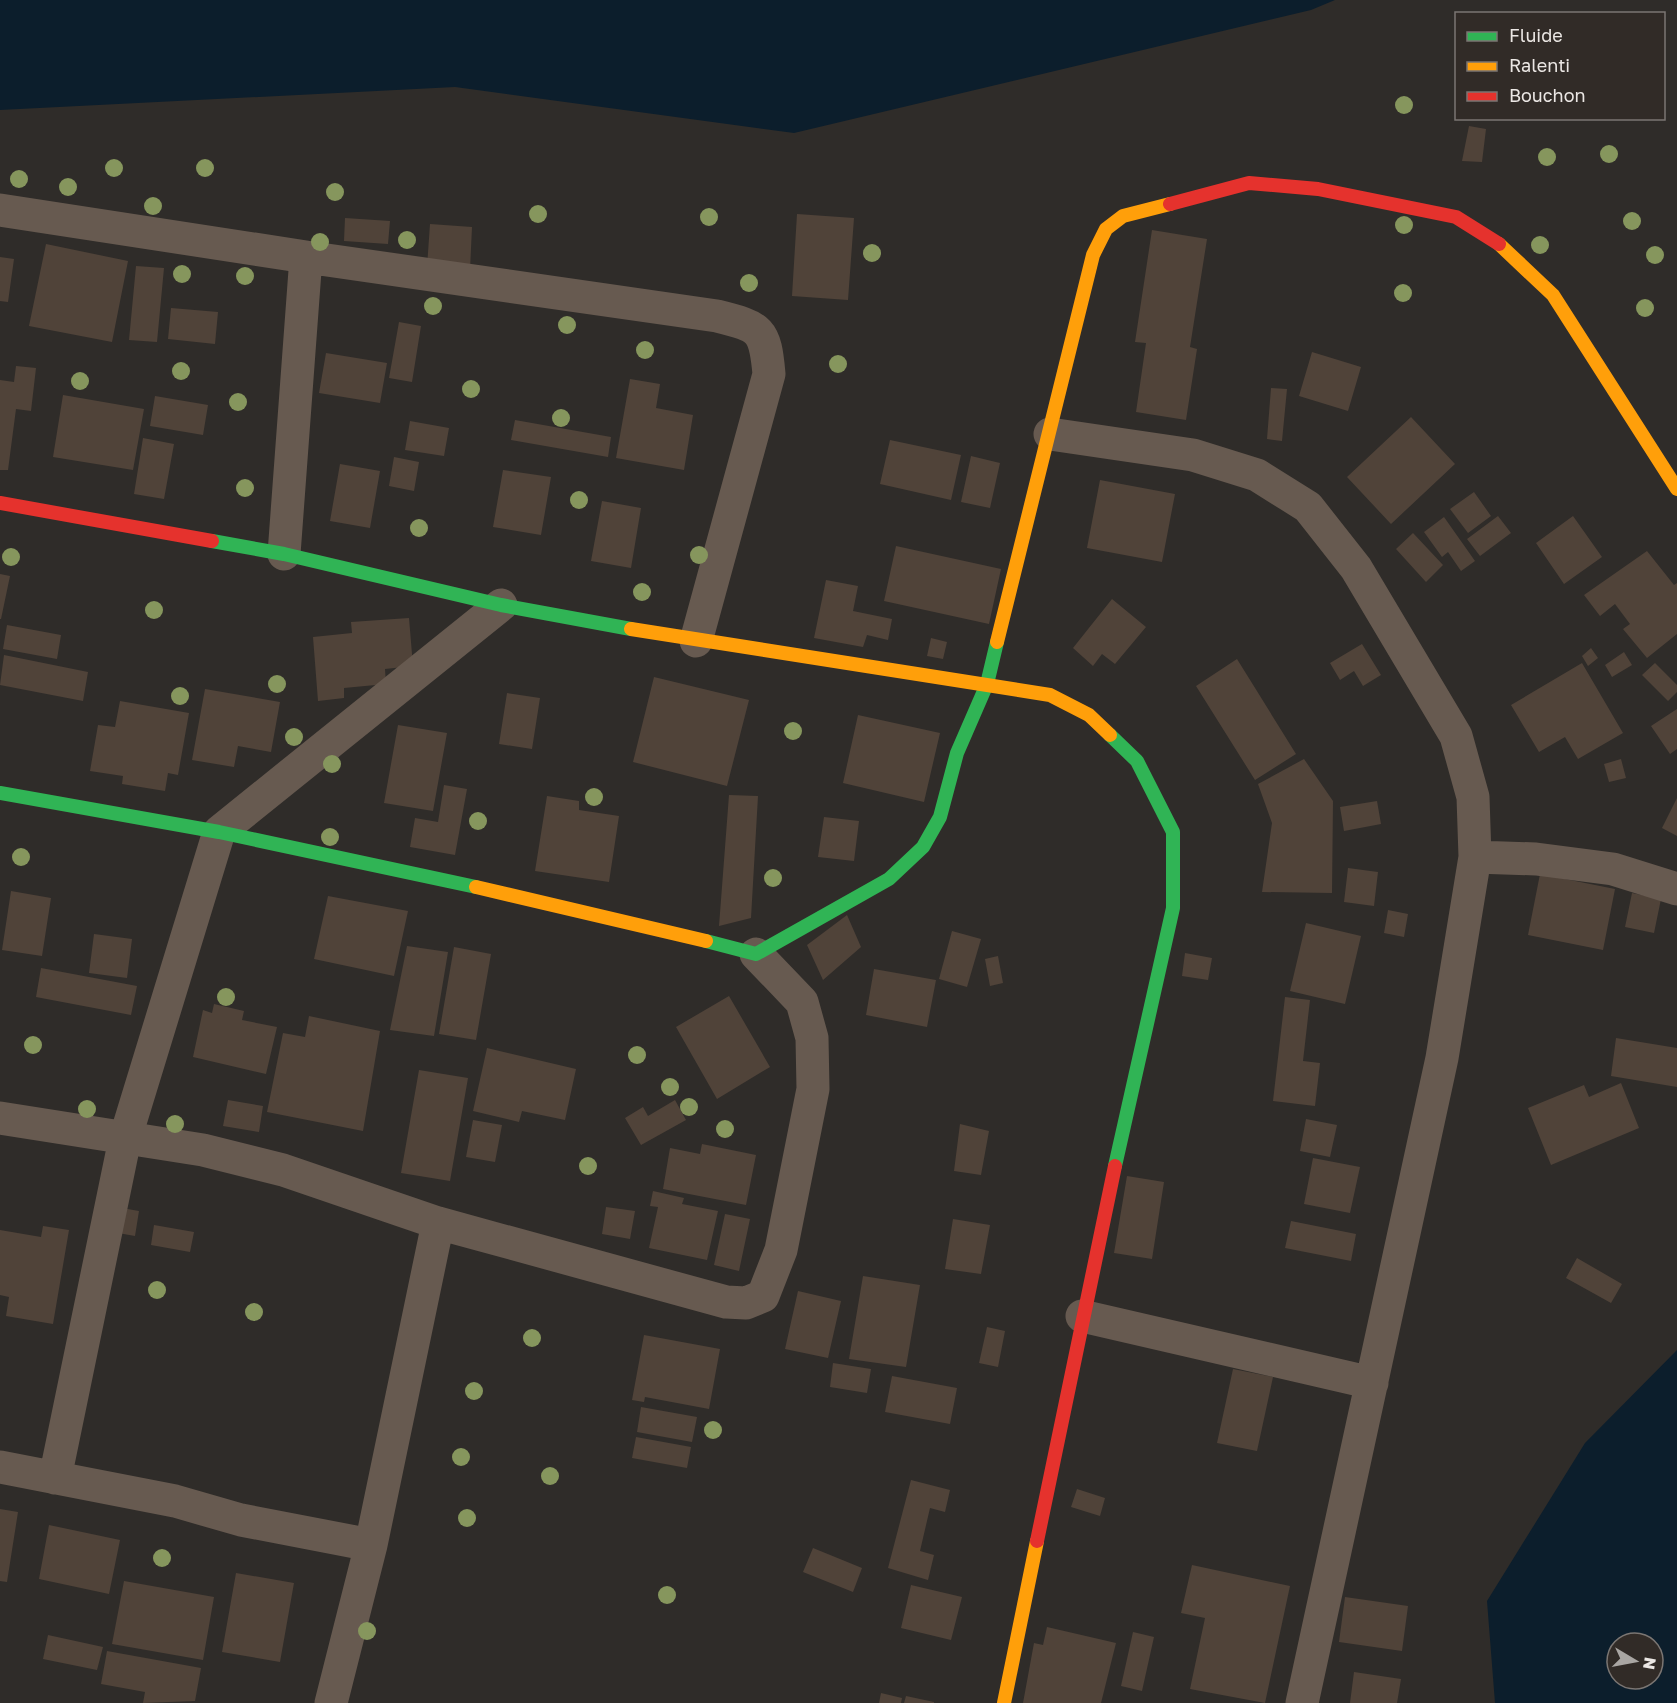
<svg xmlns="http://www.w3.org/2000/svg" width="1677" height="1703" viewBox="0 0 1677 1703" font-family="'Golos Text',sans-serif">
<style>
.water{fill:#0c1e2c;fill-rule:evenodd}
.building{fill:#504339}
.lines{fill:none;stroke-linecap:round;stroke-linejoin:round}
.street{stroke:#675a50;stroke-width:33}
.fast{stroke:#30b455;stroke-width:14}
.slow{stroke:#ff9f0a;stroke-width:14}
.jam{stroke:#e5322d;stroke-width:14}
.tree{fill:#86965d}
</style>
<rect width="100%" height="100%" fill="#2f2c29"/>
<path class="water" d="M0 0H1335L1311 10 794 133 455 87 0 110Z
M1677 1350V1703H1495L1487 1601 1585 1443ZM1617 1643H1653V1679H1617Z"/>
<path class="building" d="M1469 126 1486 129 1482 162 1462 161Z
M797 214 854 218 848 300 792 296Z
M345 218 390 221 388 244 344 241Z
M430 224 472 227 470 270 427 267Z
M1152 230 1207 239 1190 347 1197 349 1186 420 1136 412 1146 343 1135 342Z
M46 244 128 261 112 342 29 326Z
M0 257 14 259 8 302 0 301Z
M136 266 164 268 157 342 129 340Z
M171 308 218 312 215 344 168 339Z
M399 322 421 326 412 382 389 378Z
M1312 352 1361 367 1348 411 1299 396Z
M326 353 387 363 380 403 319 393Z
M16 366 36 368 31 411 16 409 8 470H0V380L14 382Z
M630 379 660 384 656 408 693 415 684 470 616 458Z
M1271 388 1287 389 1282 441 1267 439Z
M63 395 144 409 133 470 53 457Z
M155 396 208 405 203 435 150 426Z
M1411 417 1455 464 1391 524 1347 477Z
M515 420 611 437 608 457 511 440Z
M410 421 449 428 444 456 405 450Z
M143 438 174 444 164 499 134 494Z
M890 440 961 455 951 500 880 484Z
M971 456 1000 463 990 508 961 502Z
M394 457 419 462 414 491 389 486Z
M340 464 380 471 370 528 330 521Z
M503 470 551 477 541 535 493 527Z
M1100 480 1175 494 1162 562 1087 548Z
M1474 492 1491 516 1468 533 1450 509Z
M602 501 641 508 631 568 591 561Z
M1498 516 1511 533 1480 556 1467 539Z
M1573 516 1602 557 1564 584 1536 543Z
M1444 517 1475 561 1461 571 1448 552 1442 557 1424 532Z
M1413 533 1443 565 1426 582 1396 549Z
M896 546 1001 569 989 624 884 601Z
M1647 551 1674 585 1677 583V634L1647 658 1623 629 1630 624 1615 604 1600 616 1584 595Z
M0 574 10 576 1 619H0Z
M826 580 858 586 853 611 892 619 888 640 867 635 863 647 814 638Z
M1112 599 1146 627 1115 664 1102 654 1093 666 1073 648Z
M409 618 413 666 385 669 386 684 344 688V698L318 701 313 637 352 633 351 622Z
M7 625 61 635 57 659 3 649Z
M931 638 947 642 943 659 927 656Z
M1362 644 1381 675 1363 686 1354 671 1340 680 1330 663Z
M1591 648 1598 658 1588 666 1582 656Z
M1624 652 1632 665 1612 677 1605 665Z
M4 655 88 672 83 701 0 685Z
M1237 659 1296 754 1255 780 1196 686Z
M1582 663 1623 733 1578 759 1565 737 1539 752 1511 705Z
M1655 663 1677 685V692L1668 701 1642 675Z
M654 677 749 700 727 786 633 762Z
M205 689 280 702 271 752 238 746 234 767 192 760Z
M507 693 540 698 532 749 499 744Z
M120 701 189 713 178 775 168 773 165 791 122 784 123 776 90 771 98 725 115 727Z
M1677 709V749L1670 754 1651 726Z
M858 715 940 733 924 802 843 783Z
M398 725 447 733 433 811 384 803Z
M1304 759 1333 801 1332 893 1262 892 1272 823 1258 784Z
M1621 759 1626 778 1609 782 1604 764Z
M444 785 467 789 455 855 410 847 415 818 438 822Z
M729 795 758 796 751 918 719 926Z
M547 796 579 801V810L619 816 609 882 535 871Z
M1677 798V836L1662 828Z
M1377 801 1381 824 1344 831 1340 807Z
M824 817 859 821 854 861 818 857Z
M1348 868 1378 872 1374 906 1344 902Z
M1540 874 1615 889 1603 950 1528 935Z
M11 891 51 898 42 956 2 950Z
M1632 893 1661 899 1654 933 1625 927Z
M328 896 408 911 394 976 314 959Z
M1388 910 1408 914 1404 937 1384 933Z
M847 915 861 947 823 980 807 945Z
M1306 923 1361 936 1345 1004 1290 991Z
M952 931 981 939 967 987 939 979Z
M94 934 132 939 127 978 89 973Z
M407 946 448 952 434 1036 390 1030Z
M454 947 491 954 476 1040 439 1034Z
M1185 953 1212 958 1208 980 1182 976Z
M998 956 1003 983 990 986 985 959Z
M41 968 137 986 131 1015 36 997Z
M874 969 936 980 927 1027 866 1015Z
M729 996 770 1067 717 1099 676 1027Z
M1285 997 1310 1000 1303 1061 1320 1063 1315 1106 1273 1101Z
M214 1004 244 1011 242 1020 277 1027 266 1074 193 1057 203 1010 212 1013Z
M309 1016 380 1031 363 1131 267 1112 283 1033 305 1037Z
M1616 1038 1677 1048V1087L1611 1076Z
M487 1048 576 1069 565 1120 522 1111 519 1122 473 1111Z
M419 1070 468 1078 450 1181 401 1173Z
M1621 1083 1639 1128 1551 1165 1528 1108 1584 1085 1589 1097Z
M228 1100 263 1106 259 1132 223 1126Z
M675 1100 686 1120 641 1145 625 1118 643 1107 648 1116Z
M1306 1119 1337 1125 1330 1157 1300 1151Z
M473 1120 502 1125 495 1162 466 1157Z
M960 1124 989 1131 981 1175 954 1171Z
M702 1144 756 1155 746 1205 663 1189 670 1148 700 1154Z
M1313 1158 1360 1167 1350 1213 1304 1204Z
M1127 1176 1164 1182 1152 1259 1114 1253Z
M653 1191 684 1198 682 1204 718 1211 707 1260 649 1248 658 1207 650 1206Z
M606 1207 635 1211 630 1239 602 1234Z
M122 1208 139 1211 135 1236 118 1233Z
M725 1214 750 1219 739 1271 714 1265Z
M953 1219 990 1225 981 1274 945 1269Z
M1291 1221 1356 1234 1351 1261 1285 1248Z
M154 1225 194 1232 190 1252 151 1245Z
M43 1226 69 1230 53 1324 6 1316 9 1297 0 1295V1230L41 1237Z
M1577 1258 1622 1284 1611 1303 1566 1278Z
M863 1276 920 1285 906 1367 849 1359Z
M798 1291 841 1301 828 1358 785 1349Z
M987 1327 1005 1331 998 1367 979 1363Z
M644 1335 720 1349 709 1409 645 1397 644 1402 632 1400Z
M833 1363 871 1369 867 1393 830 1387Z
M1233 1369 1273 1377 1257 1451 1217 1443Z
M892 1376 957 1388 950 1424 885 1412Z
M641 1407 697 1417 692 1442 637 1432Z
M636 1437 691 1447 687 1468 632 1458Z
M911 1480 950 1490 945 1512 930 1508 920 1551 934 1555 928 1580 888 1568Z
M1077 1489 1105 1498 1100 1516 1071 1507Z
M0 1509 18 1512 7 1582 0 1581Z
M49 1525 120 1540 109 1594 39 1579Z
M813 1548 862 1568 853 1592 803 1572Z
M1192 1565 1290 1586 1265 1703 1190 1689 1205 1618 1181 1613Z
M236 1573 294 1583 280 1662 222 1652Z
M124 1581 214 1597 203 1660 112 1644Z
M911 1585 962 1597 951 1640 901 1628Z
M1345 1597 1408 1606 1402 1651 1339 1642Z
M1047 1627 1116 1643 1101 1703H1023L1034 1643 1043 1645Z
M1133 1632 1154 1637 1142 1691 1121 1686Z
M48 1635 103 1647 97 1670 43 1659Z
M107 1651 201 1668 195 1701 143 1703 145 1692 101 1684Z
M1354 1672 1401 1679 1397 1703H1350Z
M881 1693 902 1698 901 1703H879Z
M906 1696 934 1702V1703H904Z"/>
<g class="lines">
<path class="street" d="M0 210 306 257 284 554
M306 257 717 316C761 327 765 329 769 374L696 641
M1050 434 1193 455 1257 475 1308 507 1356 568 1456 736 1473 797 1475 857 1442 1058 1302 1703
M1475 857 1536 859 1613 869 1677 889
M0 1118 203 1150 283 1170 438 1223 726 1302 746 1303 763 1296 781 1250 813 1089 812 1038 802 1002 756 954
M1082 1316 1372 1383
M0 1467 175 1501 241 1520 371 1545
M55 1478 125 1139 219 832 501 605
M331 1703 371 1545 438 1223"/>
<path class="fast" d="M212 541 284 554 501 605 631 629
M1110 735 1137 761 1173 832V908L1115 1166
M0 793 219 832 476 887
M706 941 756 954 889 879 923 847 940 817 957 753 987 684 997 642"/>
<path class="slow" d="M1499 244 1553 295 1677 489
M631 629 1050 695 1089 715 1110 735
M997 642 1093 255 1106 229 1123 216 1170 204
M476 887 706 941
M1004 1703 1037 1541"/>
<path class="jam" d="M1170 204 1249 183 1318 189 1456 217 1499 244
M0 503 212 541
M1037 1541 1115 1166"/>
</g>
<g class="tree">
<circle cx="1404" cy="105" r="9"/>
<circle cx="1609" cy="154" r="9"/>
<circle cx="1547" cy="157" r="9"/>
<circle cx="114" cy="168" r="9"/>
<circle cx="205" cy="168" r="9"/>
<circle cx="19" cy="179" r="9"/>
<circle cx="68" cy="187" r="9"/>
<circle cx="335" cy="192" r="9"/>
<circle cx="153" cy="206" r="9"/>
<circle cx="538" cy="214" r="9"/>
<circle cx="709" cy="217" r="9"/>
<circle cx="1632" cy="221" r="9"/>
<circle cx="1404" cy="225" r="9"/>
<circle cx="407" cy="240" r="9"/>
<circle cx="320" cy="242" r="9"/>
<circle cx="1540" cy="245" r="9"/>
<circle cx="872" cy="253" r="9"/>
<circle cx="1655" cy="255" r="9"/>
<circle cx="182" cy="274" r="9"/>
<circle cx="245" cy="276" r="9"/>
<circle cx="749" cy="283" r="9"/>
<circle cx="1403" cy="293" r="9"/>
<circle cx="433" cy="306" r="9"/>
<circle cx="1645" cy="308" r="9"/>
<circle cx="567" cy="325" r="9"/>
<circle cx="645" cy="350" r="9"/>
<circle cx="838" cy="364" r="9"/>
<circle cx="181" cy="371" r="9"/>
<circle cx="80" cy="381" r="9"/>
<circle cx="471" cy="389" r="9"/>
<circle cx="238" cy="402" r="9"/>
<circle cx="561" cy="418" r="9"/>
<circle cx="245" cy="488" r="9"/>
<circle cx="579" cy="500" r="9"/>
<circle cx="419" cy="528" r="9"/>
<circle cx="699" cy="555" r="9"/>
<circle cx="11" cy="557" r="9"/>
<circle cx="642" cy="592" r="9"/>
<circle cx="154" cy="610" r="9"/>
<circle cx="277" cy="684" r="9"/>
<circle cx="180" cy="696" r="9"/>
<circle cx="793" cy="731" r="9"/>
<circle cx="294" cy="737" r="9"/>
<circle cx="332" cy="764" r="9"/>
<circle cx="594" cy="797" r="9"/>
<circle cx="478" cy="821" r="9"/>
<circle cx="330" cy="837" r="9"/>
<circle cx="21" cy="857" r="9"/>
<circle cx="773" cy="878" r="9"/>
<circle cx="226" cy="997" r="9"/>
<circle cx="33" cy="1045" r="9"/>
<circle cx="637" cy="1055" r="9"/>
<circle cx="670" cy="1087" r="9"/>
<circle cx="689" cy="1107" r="9"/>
<circle cx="87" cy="1109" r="9"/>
<circle cx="175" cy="1124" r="9"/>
<circle cx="725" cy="1129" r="9"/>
<circle cx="588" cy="1166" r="9"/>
<circle cx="157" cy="1290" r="9"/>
<circle cx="254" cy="1312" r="9"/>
<circle cx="532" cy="1338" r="9"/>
<circle cx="474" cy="1391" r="9"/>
<circle cx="713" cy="1430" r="9"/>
<circle cx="461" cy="1457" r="9"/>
<circle cx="550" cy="1476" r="9"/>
<circle cx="467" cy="1518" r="9"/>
<circle cx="162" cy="1558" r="9"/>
<circle cx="667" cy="1595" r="9"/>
<circle cx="367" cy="1631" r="9"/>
</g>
<rect x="1455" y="12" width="210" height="108" fill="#312b27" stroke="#7b7673" stroke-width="1.5"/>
<rect x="1467" y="32" width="30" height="9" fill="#30b455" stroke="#7b7673" stroke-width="1.5"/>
<text x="1509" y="42" font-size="18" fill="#ebe7e4">Fluide</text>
<rect x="1467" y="62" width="30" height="9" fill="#ff9f0a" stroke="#7b7673" stroke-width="1.5"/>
<text x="1509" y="72" font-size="18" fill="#ebe7e4">Ralenti</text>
<rect x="1467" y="92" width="30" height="9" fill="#e5322d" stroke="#7b7673" stroke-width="1.5"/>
<text x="1509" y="102" font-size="18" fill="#ebe7e4">Bouchon</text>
<g transform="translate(1635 1661) rotate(100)"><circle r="28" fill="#312b27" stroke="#7b7673" stroke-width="1.5"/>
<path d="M0-4.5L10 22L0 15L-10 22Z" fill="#a9a6a3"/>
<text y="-9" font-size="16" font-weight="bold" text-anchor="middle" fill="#ebe7e4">N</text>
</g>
</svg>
